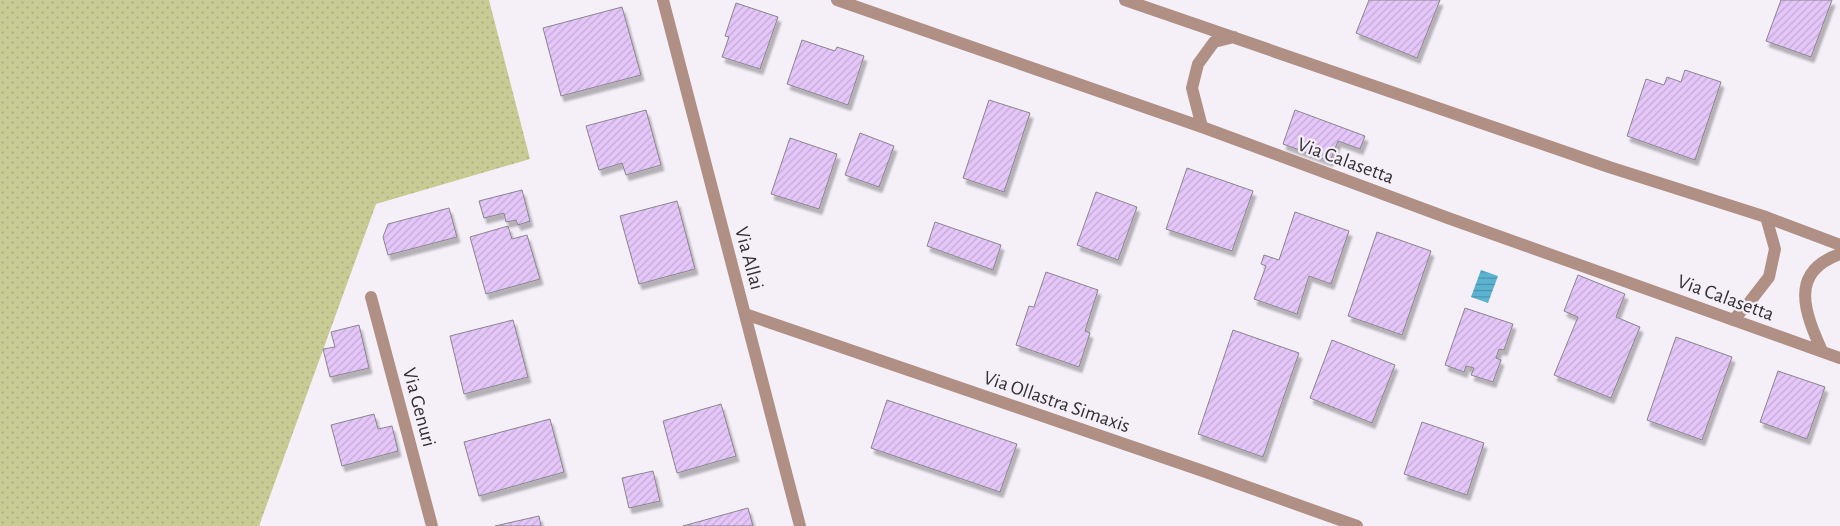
<svg xmlns="http://www.w3.org/2000/svg" width="1840" height="526" viewBox="0 0 1840 526" font-family="'Alegreya Sans',sans-serif">
<style>
.grass{fill:url(#grass-dots)}
.water{fill:url(#water-rules)}
.building{fill:url(#building-hatch);stroke:#89858c;filter:url(#shadow)}
.lines{fill:none;stroke-linecap:round;stroke-linejoin:round}
.minor{stroke:#b08f85;stroke-width:12}
.labels{text-anchor:middle;stroke-width:4.5;stroke-linejoin:round;paint-order:stroke}
.street-label{font-size:20px;fill:#312f32;stroke:#f5f0f8}
</style>
<defs>
<pattern id="grass-dots" width="8" height="8" patternUnits="userSpaceOnUse" patternTransform="scale(1.25)"><rect width="8" height="8" fill="#c8cb94"/><path d="M2 2h.1M6 6h.1" fill="none" stroke="#acaf80" stroke-width="1.8" stroke-linecap="round"/></pattern>
<pattern id="water-rules" width="6" height="5" patternUnits="userSpaceOnUse" patternTransform="scale(1.25)"><rect width="6" height="5" fill="#5cb3d1"/><path d="M0 2.5h6" fill="none" stroke="#4d92aa"/></pattern>
<pattern id="building-hatch" width="6" height="6" patternUnits="userSpaceOnUse" patternTransform="scale(1.25)"><rect width="6" height="6" fill="#e4c6f9"/><path d="M-1 1l2-2M0 6l6-6M5 7l2-2" fill="none" stroke="#c4aad6"/></pattern>
<filter id="shadow"><feDropShadow dx="3" dy="5.5" stdDeviation="1" flood-color="#0004"/></filter>
</defs>
<rect width="100%" height="100%" fill="#f5f0f8"/>
<path class="grass" d="M0 0H489L530 159 376 204 259 526H0Z"/>
<path class="water" d="M1481 270 1498 276 1488 303 1471 297Z"/>
<path class="building" d="M1369 0H1440L1417 58 1356 33Z
M1781 0H1832L1811 57 1766 41Z
M736 3 778 17 760 69 722 57 729 37 725 36Z
M622 7 641 75 561 96 543 28Z
M802 40 835 51 837 47 864 56 848 105 787 84Z
M1685 70 1721 82 1695 160 1627 136 1646 79 1664 85 1667 77 1681 82Z
M989 100 1030 113 1004 192 963 178Z
M646 110 661 165 626 175 622 163 599 170 586 126Z
M1295 110 1365 136 1360 149 1338 141 1330 161 1283 144Z
M860 133 894 146 879 187 845 175Z
M790 138 837 154 819 209 771 194Z
M1187 168 1253 191 1232 251 1166 229Z
M522 190 530 221 518 225 516 220 506 222 504 213 484 218 479 201Z
M1096 192 1137 207 1118 260 1077 245Z
M677 201 695 269 639 284 620 216Z
M449 208 457 237 388 255 383 237 388 224Z
M1295 212 1349 231 1331 284 1309 276 1297 314 1254 299 1266 266 1261 264 1264 255 1279 260Z
M935 222 1001 245 993 270 927 246Z
M508 226 512 239 527 235 540 279 486 294 470 237Z
M1377 232 1431 251 1402 335 1348 316Z
M1046 272 1098 290 1085 331 1090 333 1079 367 1016 345 1029 306 1034 307Z
M1578 275 1625 294 1616 317 1640 327 1611 398 1554 375 1578 317 1564 311Z
M1465 308 1513 324 1504 350 1499 349 1496 358 1501 360 1493 382 1471 375 1474 368 1466 366 1464 372 1445 365Z
M513 320 528 377 464 394 450 336Z
M359 325 369 368 330 377 323 349 335 347 331 332Z
M1233 330 1299 353 1263 457 1198 434Z
M1676 337 1732 357 1702 440 1647 420Z
M1332 340 1395 365 1372 423 1310 398Z
M1778 371 1825 387 1807 439 1760 422Z
M887 400 1017 444 1000 492 871 448Z
M721 404 736 456 677 473 663 421Z
M374 414 378 429 392 426 398 451 342 466 331 425Z
M550 419 564 472 479 496 464 442Z
M1422 422 1484 443 1467 495 1404 474Z
M653 471 660 501 629 508 622 478Z
M748 508 753 526H683Z
M539 516 541 526H495Z"/>
<g class="lines">
<path class="minor" d="M663 0 800 526
M837 0 1202 127 1448 218 1840 358
M1125 0 1609 167 1766 217 1840 245
M1202 127 1192 88 1198 64 1214 42 1234 37
M371 297 432 526
M745 314 1200 470 1357 526
M1733 320 1748 304 1769 277 1775 249 1766 217
M1822 351C1805 313 1788 272 1840 254"/>
</g>
<g class="labels">
<g class="street-label">
<text transform="translate(1346 160) rotate(20)" y="7">Via Calasetta</text>
<text transform="translate(750 258) rotate(75)" y="7">Via Allai</text>
<text transform="translate(1726 297) rotate(20)" y="7">Via Calasetta</text>
<text transform="translate(1057 401) rotate(19)" y="7">Via Ollastra Simaxis</text>
<text transform="translate(420 407) rotate(75)" y="7">Via Genuri</text>
</g>
</g>
</svg>
